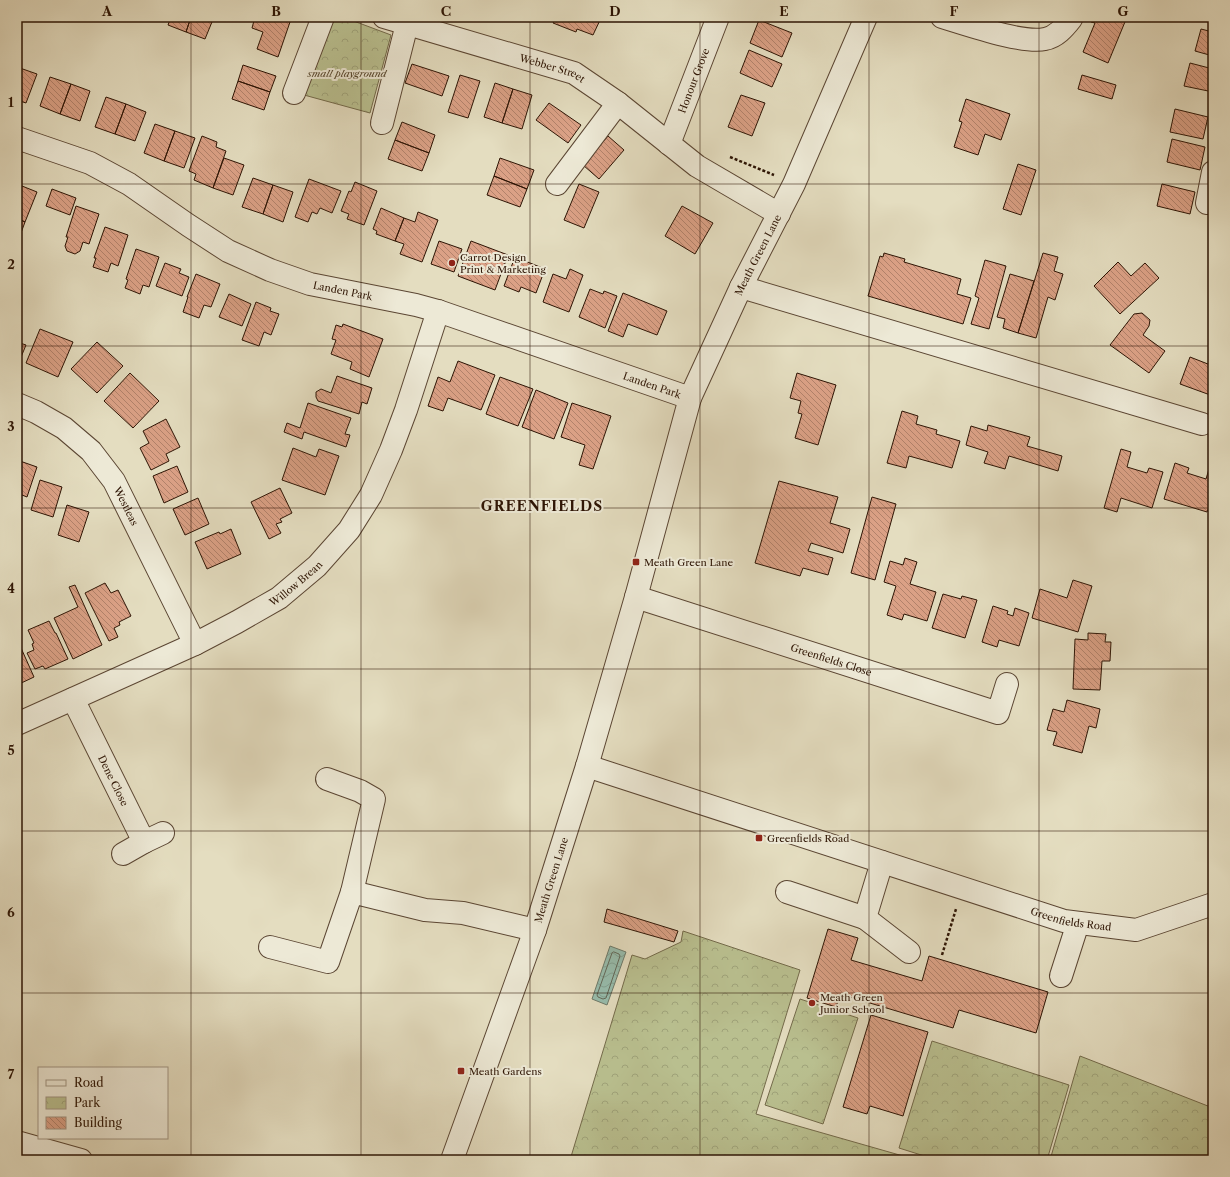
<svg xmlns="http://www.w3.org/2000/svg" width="1230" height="1177" viewBox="0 0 1230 1177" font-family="'Libre Caslon Text',serif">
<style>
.park{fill:url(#park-crowns);stroke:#736a4a}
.water{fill:url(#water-waves);stroke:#6d7969}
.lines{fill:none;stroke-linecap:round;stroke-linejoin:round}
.shore{stroke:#626858;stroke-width:1}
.building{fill:url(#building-back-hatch);stroke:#2d1404}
.minor-casing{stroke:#5b4633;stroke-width:24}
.path{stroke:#2d1404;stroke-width:2.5;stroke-dasharray:3 2;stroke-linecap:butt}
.minor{stroke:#ede9d6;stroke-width:22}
.grid{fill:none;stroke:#2d1404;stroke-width:1;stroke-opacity:0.55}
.poi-dot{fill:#8f2418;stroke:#ede9d6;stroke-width:1.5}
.labels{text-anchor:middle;stroke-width:4;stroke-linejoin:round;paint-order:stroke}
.street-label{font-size:10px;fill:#2d1404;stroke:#ede9d6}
.park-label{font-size:10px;font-style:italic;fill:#57472e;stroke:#ede9d6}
.poi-label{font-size:10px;fill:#2d1404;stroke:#ede9d6;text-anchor:start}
.district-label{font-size:14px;font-weight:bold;letter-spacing:1px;fill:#2d1404;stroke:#ede9d6}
.neatline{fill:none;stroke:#2d1404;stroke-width:1.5}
.grid-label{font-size:13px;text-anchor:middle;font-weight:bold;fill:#2d1404}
</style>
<defs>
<pattern id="park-crowns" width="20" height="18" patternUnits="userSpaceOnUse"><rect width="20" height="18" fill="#b9bf8f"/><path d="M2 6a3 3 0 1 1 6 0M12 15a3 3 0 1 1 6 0" fill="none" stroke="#9fa37a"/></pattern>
<pattern id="water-waves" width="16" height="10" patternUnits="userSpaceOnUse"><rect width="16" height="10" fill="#97bdad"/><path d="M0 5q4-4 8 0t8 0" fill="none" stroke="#82a293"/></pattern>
<pattern id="building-back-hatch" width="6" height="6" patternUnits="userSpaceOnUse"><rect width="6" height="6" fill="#dba186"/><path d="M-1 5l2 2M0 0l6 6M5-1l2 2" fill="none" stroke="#b2826b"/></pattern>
</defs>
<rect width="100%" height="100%" fill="#e4ddc0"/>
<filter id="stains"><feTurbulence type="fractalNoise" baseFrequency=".005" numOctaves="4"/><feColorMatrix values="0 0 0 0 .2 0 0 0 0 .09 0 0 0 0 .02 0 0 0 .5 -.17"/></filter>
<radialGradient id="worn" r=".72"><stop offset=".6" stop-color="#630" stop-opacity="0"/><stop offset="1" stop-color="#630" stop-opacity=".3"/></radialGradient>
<path class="park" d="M333 17H343L391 35 370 113 304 95Z
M683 931 800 970 756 1114 917 1160H570L632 955 645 959 681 942Z
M800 999 858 1018 823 1124 765 1105Z
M932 1041 1069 1085 1047 1160H937L899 1148Z
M1080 1056 1213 1108V1160H1050Z"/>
<path class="water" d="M610 946 626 952 607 1005 592 999Z"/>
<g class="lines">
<path class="shore" d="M614 952 619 954 620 956 606 998 603 999 598 997 597 995 612 953Z"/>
</g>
<path class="building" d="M17 17H23L20 23 17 22Z
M171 17H191L186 32 168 25Z
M191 17H214L205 39 186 32Z
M255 17H277L290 22 278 57 257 49 263 32 252 28Z
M547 17H599L601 18 593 35 577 29 576 32 553 23 555 20Z
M789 17H799L798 21Z
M1093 17H1127L1108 63 1083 52 1095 23 1091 22Z
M759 20 792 33 782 57 750 43Z
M1201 29 1213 32V56L1195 51Z
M749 50 782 64 772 87 740 73Z
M1190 63 1213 69V92L1184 86Z
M412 64 449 76 442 96 405 83Z
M243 65 276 76 270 92 238 81Z
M17 67 37 74 26 103 17 100Z
M460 75 480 81 468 118 448 112Z
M1082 75 1116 85 1112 99 1078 89Z
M50 77 71 84 60 114 40 106Z
M238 81 270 92 264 110 232 99Z
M495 83 513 89 502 123 484 117Z
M71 84 90 91 80 121 60 114Z
M513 89 532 95 522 129 502 123Z
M741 95 765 103 752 136 728 127Z
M106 97 126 104 115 134 95 127Z
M966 99 1010 114 1001 140 985 134 978 155 954 147 962 122 959 121Z
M549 103 581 125 568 143 536 120Z
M126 104 146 112 135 141 115 134Z
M1175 109 1208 117 1203 139 1170 132Z
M402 122 435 135 429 153 395 140Z
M155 124 175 131 164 161 144 153Z
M175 131 195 138 184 168 164 161Z
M202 136 217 142 216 147 226 151 213 188 194 180 196 174 189 171Z
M608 136 624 150 599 179 583 165Z
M1172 139 1205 147 1200 170 1167 162Z
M395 140 429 153 422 171 388 159Z
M224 158 244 165 233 195 213 188Z
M500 158 534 170 527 189 494 176Z
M1018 164 1036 170 1021 215 1003 209Z
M494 176 527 189 520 207 487 195Z
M253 178 273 185 263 214 242 207Z
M309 179 341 191 332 213 320 208 317 214 312 212 308 222 295 217Z
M355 182 377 191 364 225 347 219 349 214 341 211 349 191 351 192Z
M17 184 37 192 25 222 17 218Z
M579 184 599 192 584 228 564 220Z
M1162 184 1195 192 1190 214 1157 206Z
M273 185 293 192 283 222 263 214Z
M52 189 76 198 70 215 46 206Z
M76 206 99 214 89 244 83 242 80 251 75 254 67 251 65 246 68 237H66Z
M682 206 713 223 695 254 665 236Z
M381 208 404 218 395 241 376 234 377 231 373 229Z
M418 212 438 220 422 262 400 254 404 244 395 241 404 218 415 222Z
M17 218 25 222 18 241H17Z
M105 227 128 235 118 266 111 263 108 272 93 267 96 258H94Z
M439 241 462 249 454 272 431 264Z
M471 241 508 255 495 290 458 276Z
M136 249 159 257 149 287 143 285 140 294 125 288 128 280 126 279Z
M884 253 905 259 904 262 961 279 957 294 971 298 963 324 868 296 880 256 883 257Z
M1043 253 1058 257 1054 271 1063 274 1055 300 1048 297 1036 338 1018 333Z
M515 257 545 269 536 293 521 287 519 292 504 286Z
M985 260 1006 266 989 329 971 324 979 298 975 296Z
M1118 262 1131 276 1145 263 1159 278 1120 314 1094 286Z
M165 263 181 269 179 273 189 277 182 296 156 286Z
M570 269 583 275 569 312 543 302 553 274 566 279Z
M196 274 220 284 211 307 204 305 199 318 183 312 188 297H187Z
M1010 274 1034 281 1018 333 1003 328 1005 319 997 317Z
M590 289 603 294 604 291 617 296 605 328 579 317Z
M623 293 667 311 657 335 628 324 623 337 608 331Z
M229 294 251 304 242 326 219 317Z
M256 302 271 308 270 311 279 314 271 335 264 332 259 346 242 340Z
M1142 313 1150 320 1149 326 1143 335 1165 351 1149 373 1110 345 1134 314Z
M343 324 383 339 369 377 350 369 352 362 331 354 336 340 332 339 336 325 342 327Z
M40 329 73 342 58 377 26 363Z
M17 342 26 345 19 362H17Z
M97 342 123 366 97 393 71 369Z
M1190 357 1213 366V396L1180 384Z
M458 361 495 375 481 410 448 398 443 411 428 406 438 377 450 382Z
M130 373 159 401 133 428 104 401Z
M797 373 836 385 818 445 795 438 802 414 798 413 801 401 790 398Z
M337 376 372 388 367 404 362 402 359 414 318 401 316 397V392L321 389 331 393Z
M500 377 533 389 518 426 486 414Z
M536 390 568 403 554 439 522 427Z
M308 403 351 418 345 434 350 435 346 447 304 432 302 439 284 432 287 423 300 428Z
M572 403 611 416 593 469 579 465 585 445 561 437Z
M902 411 918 416 916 424 937 430 936 434 960 441 952 468 909 456 906 468 887 463Z
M166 419 180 447 166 454 169 461 151 470 140 448 149 443 143 431Z
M988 425 1030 437 1027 446 1062 456 1058 471 1009 456 1005 469 984 463 988 452 966 445 971 426 987 431Z
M293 448 316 457 319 449 339 456 325 495 282 480Z
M1121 449 1131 452 1127 467 1147 473 1149 468 1163 472 1152 508 1121 498 1117 512 1104 508Z
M1212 459H1213V499H1212L1207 512 1164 499 1175 463 1189 468 1187 473 1206 479Z
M17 460 37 467 27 497 17 493Z
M177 466 188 492 164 503 153 476Z
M40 480 62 487 53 517 31 510Z
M779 481 838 497 830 523 850 529 843 553 811 543 808 551 833 558 828 575 803 568 800 576 755 563Z
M280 488 292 513 280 519 282 522 276 524 281 533 269 539 251 502Z
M872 497 896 504 875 580 851 573Z
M198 498 209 524 185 535 173 509Z
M67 505 89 512 79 542 58 535Z
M231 529 241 554 207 569 195 542 219 532 220 534Z
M905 558 917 562 910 584 936 592 927 621 904 614 902 620 887 615 896 586 884 582 890 561 903 565Z
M1073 580 1092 586 1078 632 1032 618 1040 589 1067 598Z
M105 583 111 593 118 590 131 616 119 622 120 625 114 628 118 637 109 641 85 593Z
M75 585 102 645 73 659 54 618 78 607 69 587Z
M943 594 961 599 962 596 977 600 965 638 932 628Z
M993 606 1008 611 1007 614 1013 616 1015 608 1029 613 1019 646 999 640 997 647 982 642Z
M49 621 55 633H56L68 659 45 669 43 666 35 669 27 653 34 650 32 644 34 643 28 630Z
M1088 633 1106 634 1105 642H1111L1110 661H1102L1100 690 1073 689 1075 639 1088 640Z
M17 639 34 677 17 685Z
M1067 700 1100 709 1096 728 1089 726 1082 753 1053 745 1057 732 1047 730 1053 709 1064 712Z
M607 909 678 931 674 942 604 922Z
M828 929 858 938 851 960 922 981 929 956 1048 992 1036 1033 959 1010 953 1028 840 994 836 1007 807 998Z
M871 1015 928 1032 903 1116 870 1106 867 1114 843 1107Z"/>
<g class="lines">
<defs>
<g id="minor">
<path id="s1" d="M384 17 574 73 618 103 697 166 779 214"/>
<path d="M942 17C966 24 1022 44 1045 39 1056 37 1064 28 1071 19"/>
<path d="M294 93 323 17"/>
<path d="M382 123 407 24"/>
<path id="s2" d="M17 138 90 163 129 184 188 225 228 251 270 270 310 284 416 305 438 311 690 398"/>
<path id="s3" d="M669 144 718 17"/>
<path d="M557 184 618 103"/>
<path d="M1207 203 1213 172"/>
<path d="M741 287 1202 424"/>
<path id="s4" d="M17 404 36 412 64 428 91 451 114 481 195 644"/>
<path id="s5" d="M636 597 998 713 1007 684"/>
<path id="s6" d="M73 699 144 842 163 833"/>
<path id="s7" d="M17 724 195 644 237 622 279 598 317 566 349 530 371 495 391 450 406 410 438 311"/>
<path id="s8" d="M587 766 1064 921 1136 930 1213 904"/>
<path d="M123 854 144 842"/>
<path d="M882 862 865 918 909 952"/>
<path d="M352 892 425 910 463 913 535 930"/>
<path d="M787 892 865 918"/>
<path d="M270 947 328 962 352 892 374 799 360 791 327 779"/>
<path d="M1061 976 1078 923"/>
<path d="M17 1142 81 1160"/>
<path id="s9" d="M452 1160 535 930 587 766 636 597 690 398 741 287 794 184 866 17"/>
</g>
</defs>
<use href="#minor" class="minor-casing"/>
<path class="path" d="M730 157 774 175
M942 955 956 909"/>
<use href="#minor" class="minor"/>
</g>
<path class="grid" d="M191 17V1160M361 17V1160M530 17V1160M700 17V1160M869 17V1160M1039 17V1160M17 184H1213M17 346H1213M17 508H1213M17 669H1213M17 831H1213M17 993H1213"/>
<g class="poi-dot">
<circle cx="452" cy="263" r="4"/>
<rect x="632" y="558" width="8" height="8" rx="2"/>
<rect x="755" y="834" width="8" height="8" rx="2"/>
<circle cx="812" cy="1003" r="4"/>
<rect x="457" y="1067" width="8" height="8" rx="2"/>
</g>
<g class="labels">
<g class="street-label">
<text dy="4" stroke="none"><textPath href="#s1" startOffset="176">Webber Street</textPath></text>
<text dy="4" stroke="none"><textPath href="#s3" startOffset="68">Honour Grove</textPath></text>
<text dy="4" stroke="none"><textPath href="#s9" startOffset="957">Meath Green Lane</textPath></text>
<text dy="4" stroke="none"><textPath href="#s2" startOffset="363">Landen Park</textPath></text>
<text dy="4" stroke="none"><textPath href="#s2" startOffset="687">Landen Park</textPath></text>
<text dy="4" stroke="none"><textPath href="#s4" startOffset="154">Westleas</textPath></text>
<text dy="4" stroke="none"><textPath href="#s7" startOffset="313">Willow Brean</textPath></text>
<text dy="4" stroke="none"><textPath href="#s5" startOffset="205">Greenfields Close</textPath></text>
<text dy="4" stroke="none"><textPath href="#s6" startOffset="91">Dene Close</textPath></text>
<text dy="4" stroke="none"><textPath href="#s9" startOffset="297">Meath Green Lane</textPath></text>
<text dy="4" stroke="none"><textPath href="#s8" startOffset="508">Greenfields Road</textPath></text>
</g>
<g class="park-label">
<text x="347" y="77">small playground</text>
</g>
<g class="poi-label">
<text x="460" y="261">Carrot Design<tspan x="460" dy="12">Print &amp; Marketing</tspan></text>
<text x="644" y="566">Meath Green Lane</text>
<text x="767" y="842">Greenfields Road</text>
<text x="820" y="1001">Meath Green<tspan x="820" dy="12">Junior School</tspan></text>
<text x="469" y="1075">Meath Gardens</text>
</g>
<g class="district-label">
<text x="542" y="511">GREENFIELDS</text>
</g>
</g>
<rect width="1230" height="1177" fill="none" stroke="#e4ddc0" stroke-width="44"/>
<rect x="38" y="1067" width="130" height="72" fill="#ede9d6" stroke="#a09482"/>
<rect x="46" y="1080" width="20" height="6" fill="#ede9d6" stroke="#a09482"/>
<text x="74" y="1087" font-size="12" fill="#2d1404">Road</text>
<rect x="46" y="1097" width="20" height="12" fill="url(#park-crowns)" stroke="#a09482"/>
<text x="74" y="1107" font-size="12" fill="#2d1404">Park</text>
<rect x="46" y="1117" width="20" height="12" fill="url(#building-back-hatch)" stroke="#a09482"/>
<text x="74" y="1127" font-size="12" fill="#2d1404">Building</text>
<rect x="22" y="22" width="1186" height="1133" class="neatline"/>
<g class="grid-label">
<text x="107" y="16">A</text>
<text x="276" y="16">B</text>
<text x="446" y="16">C</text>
<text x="615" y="16">D</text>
<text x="784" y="16">E</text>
<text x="954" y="16">F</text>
<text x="1123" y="16">G</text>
<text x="11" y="107">1</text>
<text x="11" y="269">2</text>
<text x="11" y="431">3</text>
<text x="11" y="593">4</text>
<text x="11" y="755">5</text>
<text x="11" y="917">6</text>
<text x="11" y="1079">7</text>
</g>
<rect width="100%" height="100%" filter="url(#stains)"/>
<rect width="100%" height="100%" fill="url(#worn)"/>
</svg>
